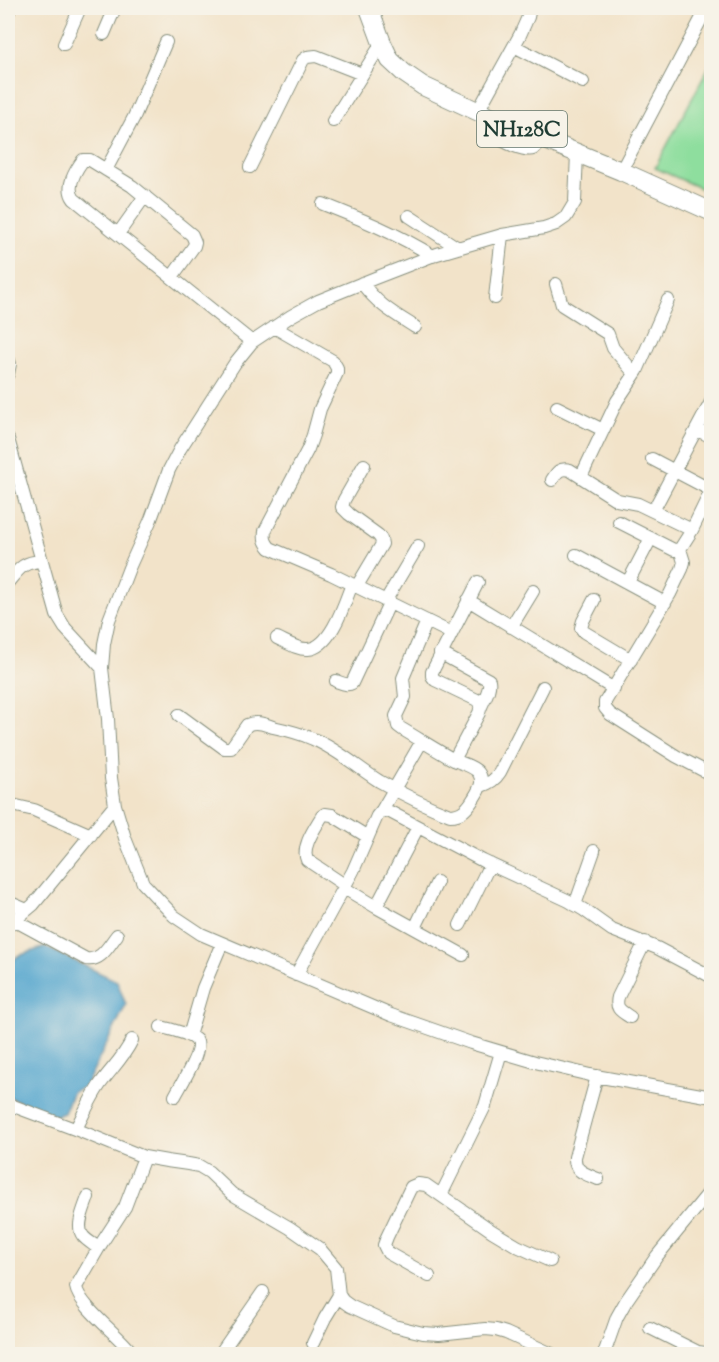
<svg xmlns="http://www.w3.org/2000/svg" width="719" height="1362" viewBox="0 0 719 1362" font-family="'Sorts Mill Goudy',serif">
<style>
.green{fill:#8ede9e;stroke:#568e69;stroke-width:1.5}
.water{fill:#53a5ce;stroke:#397181;stroke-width:1.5}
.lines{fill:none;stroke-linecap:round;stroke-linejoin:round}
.minor-casing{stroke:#88907e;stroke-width:14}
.highway-casing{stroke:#88907e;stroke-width:20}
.minor{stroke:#fff;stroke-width:12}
.highway{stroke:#fff;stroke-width:18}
.labels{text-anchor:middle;stroke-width:4.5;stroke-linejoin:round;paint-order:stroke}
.shield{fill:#f7f3e8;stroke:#60746a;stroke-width:1.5}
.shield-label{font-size:21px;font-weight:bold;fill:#1f3d34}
</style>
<rect width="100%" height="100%" fill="#f7f3e8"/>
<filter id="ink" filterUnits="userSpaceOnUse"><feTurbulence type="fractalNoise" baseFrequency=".0167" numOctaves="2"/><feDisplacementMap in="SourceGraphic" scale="12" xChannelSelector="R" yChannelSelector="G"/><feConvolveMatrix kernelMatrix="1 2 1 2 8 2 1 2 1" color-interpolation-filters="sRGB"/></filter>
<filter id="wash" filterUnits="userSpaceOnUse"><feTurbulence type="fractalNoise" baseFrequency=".008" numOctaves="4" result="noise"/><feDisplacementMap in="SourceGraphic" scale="24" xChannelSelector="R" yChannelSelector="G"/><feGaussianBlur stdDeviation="1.35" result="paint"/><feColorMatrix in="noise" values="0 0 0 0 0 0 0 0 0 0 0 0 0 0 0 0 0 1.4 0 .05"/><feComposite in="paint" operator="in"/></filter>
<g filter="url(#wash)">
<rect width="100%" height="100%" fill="#f2e3c9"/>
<path class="green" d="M711 63V193L655 168Z"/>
<path class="water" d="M45 947 117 981 126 1005 85 1087 73 1091 64 1113 56 1116 8 1097V965L18 956Z"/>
</g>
<g filter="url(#ink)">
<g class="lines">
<defs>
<path id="minor" d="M8 14 10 8
M104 34 115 8
M64 44 80 8
M514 46 583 82
M478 111 520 35 528 17 530 8
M492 118C493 124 492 131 497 136 502 142 526 152 533 149 536 147 540 141 542 137
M333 121 382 43
M577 153 575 202 566 217 556 224 544 228 502 235 437 254 375 278 318 301 291 316 252 342 235 363 180 449 169 470 151 519 129 568 109 620 104 644 102 668 108 719 111 778 115 805 125 838 143 883 174 916 201 934 391 1015 471 1043 535 1062 590 1075 712 1097
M250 167 303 60 307 57 316 56 362 74
M106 170 134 117 166 42
M621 171 707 8
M323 204C361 219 398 234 433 256
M409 216 458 248
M118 234 145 196
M172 277 194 246 195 242 192 235 132 186 90 160H83C75 171 65 187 74 199L252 342
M362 283C377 304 393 313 415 327
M556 284 562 305 608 334 613 348 635 374
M495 298 502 235
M274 327 333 361 337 368V373L320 409 313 435 308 449 265 531C264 539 265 542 270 548L331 574 451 633
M8 358 10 364 8 374
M557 407 603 430
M697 430 712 437
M8 439 57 615 65 628 102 668
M652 459 711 490
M581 477 617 401 637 371 668 300
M552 480C557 472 560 467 570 470L617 500 638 504 692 530
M653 511 712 400
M619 522 674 550 680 549 692 530 712 489
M680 549 684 562 682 569 670 594 605 702V708L610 714 676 756 712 775
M576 555 665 603
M8 582C19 569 23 562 41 561
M628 582 651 538
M357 586 382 544 381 539 378 535 349 514 342 507 344 500 364 465
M386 600 418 546
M468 600 614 689
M594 600 583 621 581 628 584 632 631 660
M511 627 533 591
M277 638C286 642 298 650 308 649 331 648 345 602 352 584
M440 653 489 680C491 689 484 699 481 707
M336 681C342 683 347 686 352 683L390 602
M179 715 224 748H231L247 725C256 721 264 724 273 727 287 730 300 733 313 739 337 749 357 767 379 781 402 794 426 806 450 815 462 815 468 808 474 798 479 790 485 781 478 772 473 766 461 763 454 760 436 750 419 739 402 729L398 726 396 716 405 697 403 678 427 621
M454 760 479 713C481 708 481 704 477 700L435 680 432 676V672L478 582
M481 786C490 783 495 780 500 772L543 687
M8 804 34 810 91 835
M382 810 422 741
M346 886 307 860C301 847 315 828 322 816L325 814 332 815 368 837
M344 888 376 907 463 955
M8 902 27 910
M575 905 594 851
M376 907 418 827
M14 920 86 959C101 962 109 945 117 935
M460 925 490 864
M8 926 33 905 115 805
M415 928 437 882
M296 975 353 871 377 816 382 810 390 812 483 861 569 901 584 910 612 930 657 948 712 977
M630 1017C621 1011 615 1009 618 997L645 942
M161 1027C169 1029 191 1034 196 1040 204 1049 180 1086 175 1096
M189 1036 203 988 222 943
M597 1076 575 1157C574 1172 586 1174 598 1179
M8 1104 80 1131 144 1157 167 1161 188 1164 199 1166 209 1172 232 1194 290 1228 320 1249 336 1268 339 1295 343 1301 350 1306 394 1326 423 1333 439 1334 485 1329 496 1330 506 1333 552 1354
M76 1129C84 1113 91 1097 101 1083 112 1068 124 1057 132 1040
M441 1195 485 1106 501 1052
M88 1197C85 1207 75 1226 83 1236 86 1240 93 1244 98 1248
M429 1276 388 1253 384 1245 387 1237 411 1187 418 1184 426 1185 492 1231 517 1246 550 1261
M650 1328 698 1352 712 1354
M313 1343 325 1318 339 1295
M133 1354C120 1336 79 1306 76 1287L101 1244 125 1207 144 1157
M220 1354 263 1292
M604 1354 617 1317 626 1301 657 1256 711 1190"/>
<path id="highway" d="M369 8 382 43 390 60 404 73 423 86 492 118 621 171 712 212"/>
</defs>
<use href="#minor" class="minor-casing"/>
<use href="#highway" class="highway-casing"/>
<use href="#minor" class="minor"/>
<use href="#highway" class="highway"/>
</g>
</g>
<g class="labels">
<rect class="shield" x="477" y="111" width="90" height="36" rx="4.5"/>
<g class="shield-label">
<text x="522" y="136">NH128C</text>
</g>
</g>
<rect width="719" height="1362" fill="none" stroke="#f7f3e8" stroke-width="30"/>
</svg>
